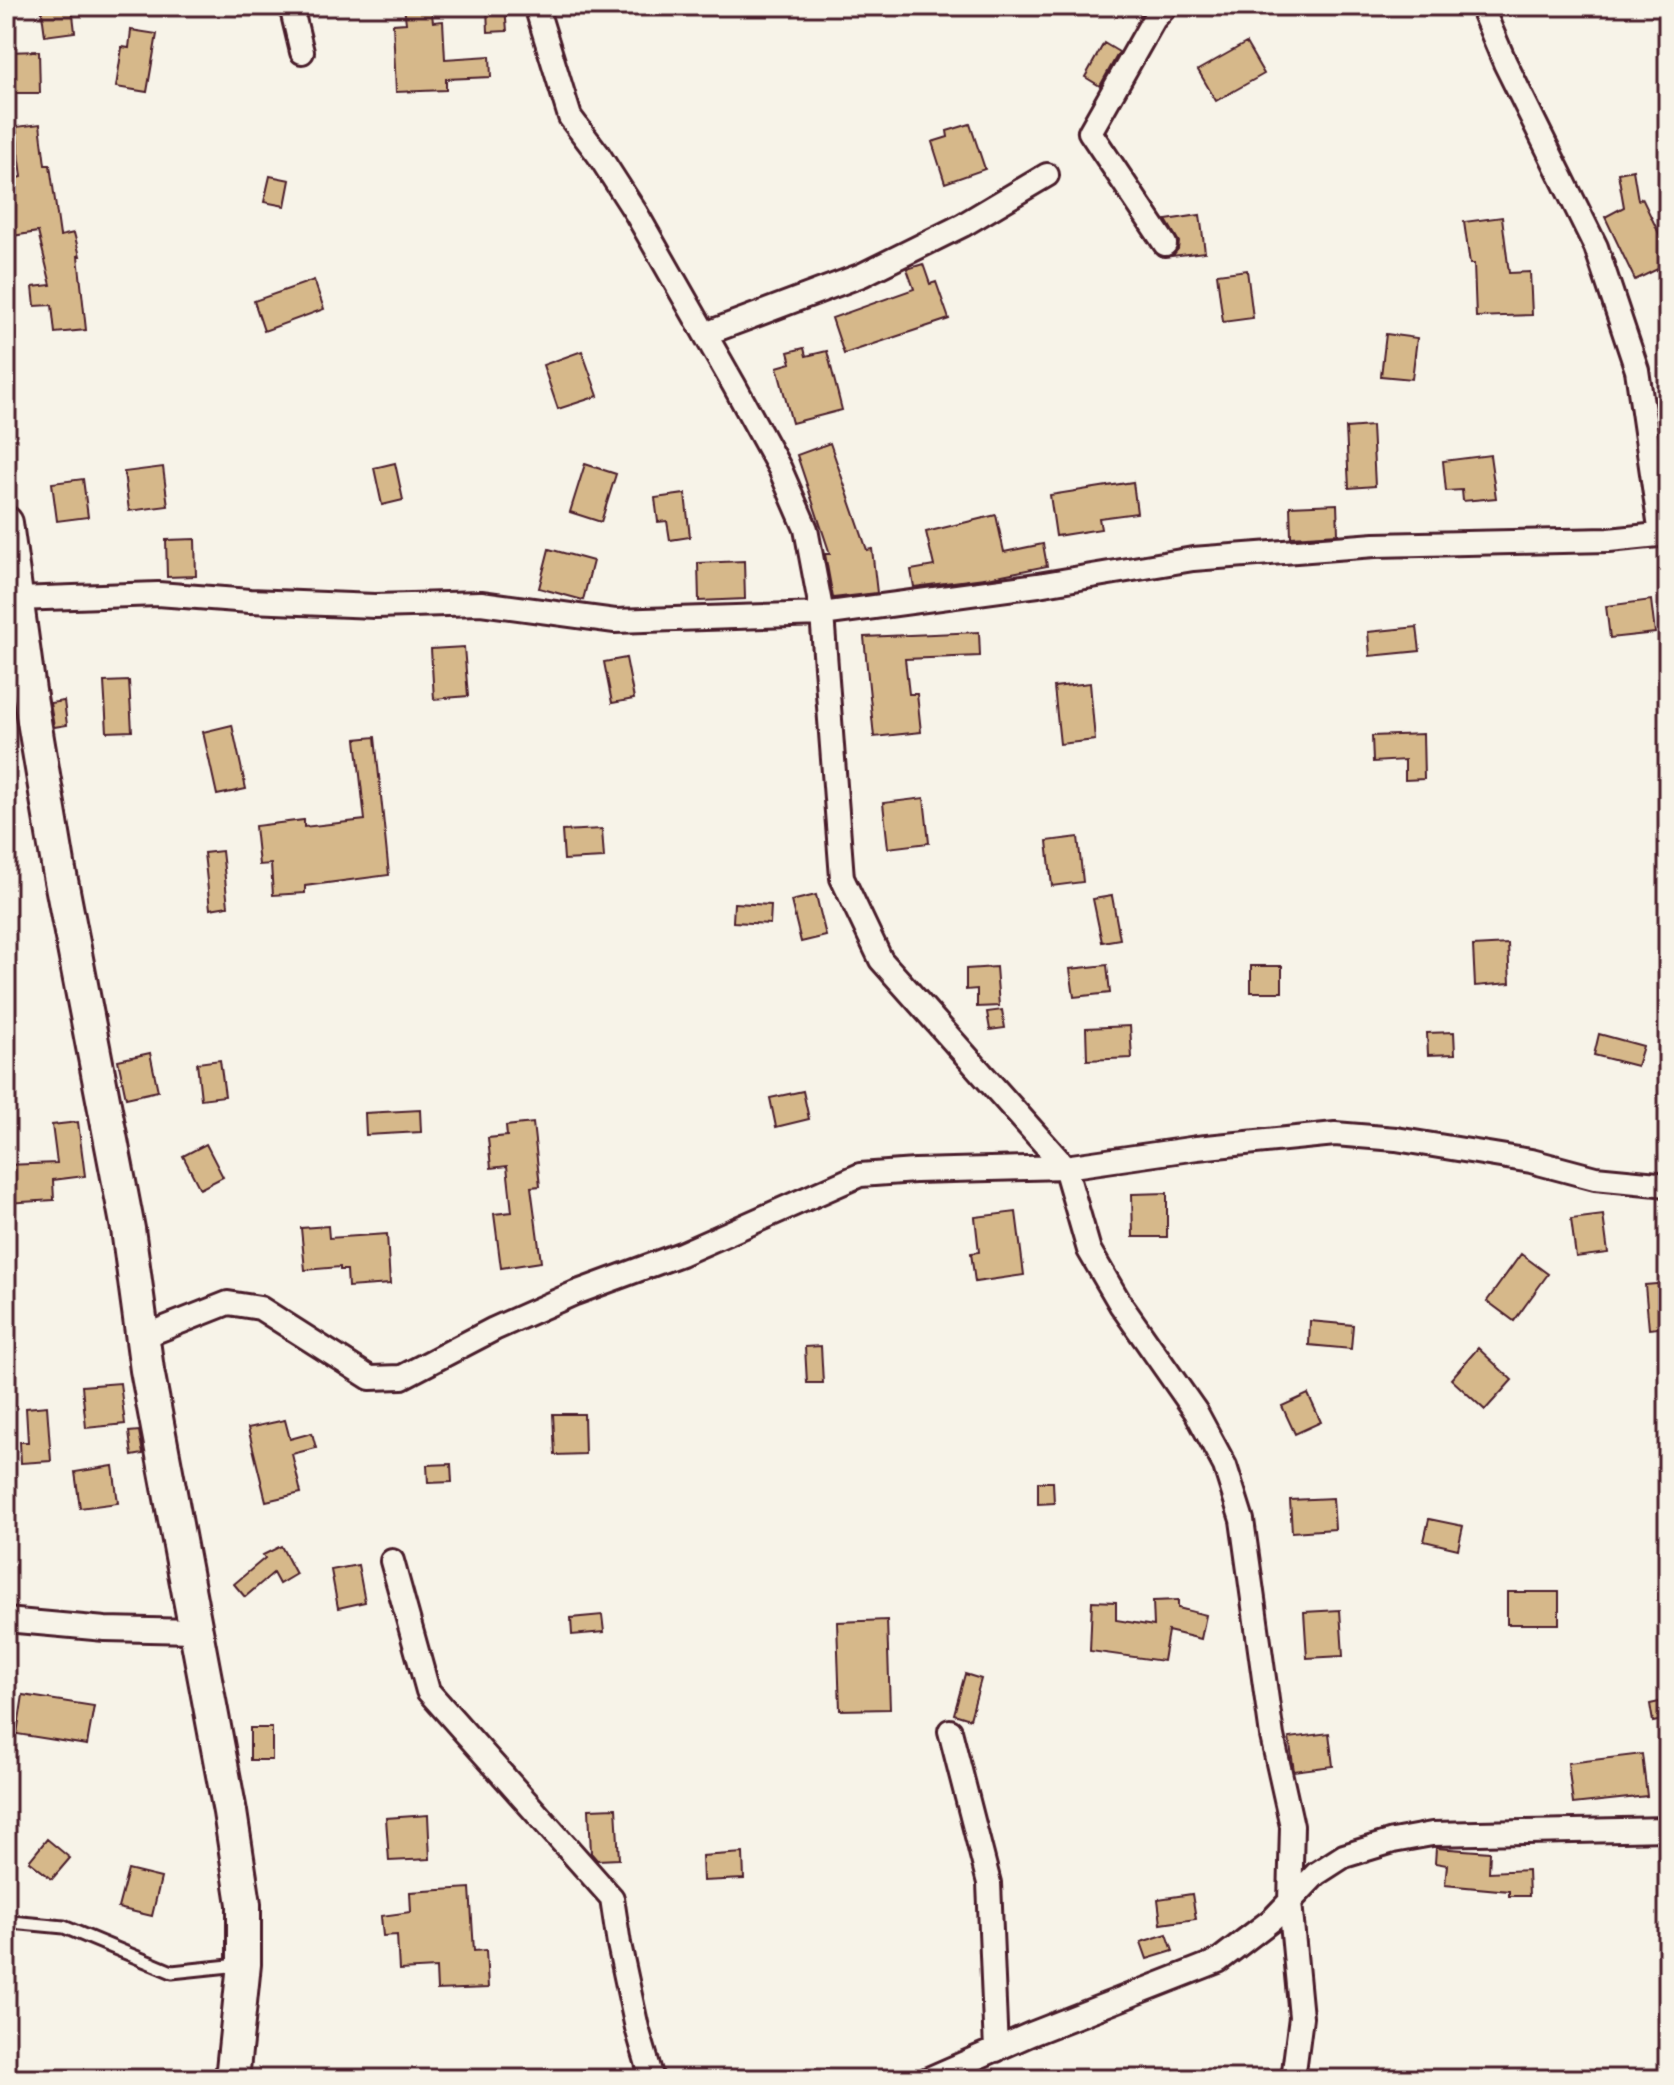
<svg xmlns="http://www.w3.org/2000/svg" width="1674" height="2085" viewBox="0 0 1674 2085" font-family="Kalam,sans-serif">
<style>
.building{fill:#d6b88a;stroke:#4a1f2b;stroke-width:2}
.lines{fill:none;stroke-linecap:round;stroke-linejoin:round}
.lane-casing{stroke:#4a1f2b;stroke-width:17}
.street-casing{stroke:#4a1f2b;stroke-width:28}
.secondary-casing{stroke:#4a1f2b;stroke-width:38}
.lane{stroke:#f7f3e8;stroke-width:11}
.street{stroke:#f7f3e8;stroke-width:22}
.secondary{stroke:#f7f3e8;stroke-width:32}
</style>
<rect width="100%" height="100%" fill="#f7f3e8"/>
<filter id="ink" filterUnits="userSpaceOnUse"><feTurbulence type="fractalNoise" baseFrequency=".0125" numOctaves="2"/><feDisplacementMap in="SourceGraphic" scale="16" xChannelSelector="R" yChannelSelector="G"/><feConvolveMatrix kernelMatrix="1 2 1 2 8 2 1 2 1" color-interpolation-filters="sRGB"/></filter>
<g filter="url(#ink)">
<path class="building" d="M41 6H72L75 32 45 36Z
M404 6H431L433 22 443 21 445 59 490 56 491 77 446 79V90L396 92 393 24 406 23Z
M505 7 507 31 488 32 487 8Z
M131 30 157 34 147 92 116 87 122 47 129 48Z
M1104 43 1119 52 1100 86 1085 77Z
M1246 43 1264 74 1216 101 1198 70Z
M39 51 40 93H6V52Z
M40 124 45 165H50L60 236 74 233 80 256H78L86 330 55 333 52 305 35 306 33 287 51 285 38 232 6 237V180L22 177 16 127Z
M970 124 985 169 945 183 932 142 948 137 947 131Z
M1633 170 1638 200 1642 198 1668 252V264L1635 280 1605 217 1624 207 1618 173Z
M270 176 290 180 285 206 264 202Z
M1200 215 1205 252 1172 256 1178 249 1179 242 1166 220Z
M1502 217 1509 273 1530 272 1532 315 1476 317 1474 264H1470L1464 222Z
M923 264 930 284 936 282 949 319 844 354 832 318 914 289 907 269Z
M1247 270 1253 318 1223 322 1217 274Z
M314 280 324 309 264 331 254 301Z
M1386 334 1417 338 1412 379 1381 376Z
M804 348 806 356 827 351 842 410 792 423 777 367 791 363 788 352Z
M582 351 598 396 558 409 543 365Z
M1372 426 1375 486 1349 488 1346 428Z
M830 443 867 550 872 549 877 593 833 598 825 554H830L797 455Z
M1490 455 1496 498 1463 501 1462 490 1446 491 1443 461Z
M395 463 403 500 382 505 374 468Z
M585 464 616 474 601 522 570 512Z
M163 467 168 506 129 511 124 472Z
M83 479 88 517 57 521 52 483Z
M1133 482 1137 513 1099 518 1101 529 1056 536 1050 495Z
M685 494 690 537 670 540 667 521 658 522 655 498Z
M1337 504 1338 534 1291 537 1290 506Z
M996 515 1004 552 1043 544 1047 566 992 577 914 587 911 570 934 566 926 532Z
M195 539 196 576 167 577 166 540Z
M549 549 593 561 583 600 539 588Z
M744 561 745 599 699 601 698 563Z
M1651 600 1655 633 1610 638 1606 606Z
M1417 627 1420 651 1370 656 1368 632Z
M979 632 980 656 905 659 909 694H917L921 732 874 737 864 637Z
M464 647 468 696 434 699 431 649Z
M626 658 634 699 612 703 604 662Z
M129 681 132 731 107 732 104 682Z
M1090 683 1095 740 1060 744 1054 687Z
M64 701 67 725 54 727 50 703Z
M232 725 246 789 217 795 203 732Z
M1423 734 1424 779 1405 780V760L1373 762 1372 736Z
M375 737 389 875 305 886V893L273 895 271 864 259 865 255 826 304 820V827L365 820 356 739Z
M924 798 929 843 888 848 883 803Z
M602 829 604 858 564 860 562 831Z
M1078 837 1083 882 1052 886 1047 841Z
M222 851 228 906 210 909 204 853Z
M816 895 826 936 801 942 791 901Z
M1112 896 1120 939 1102 942 1093 899Z
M734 903 771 905 770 924 733 922Z
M1508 944 1510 983 1475 986 1473 946Z
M1107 965 1110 993 1074 997 1070 969Z
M1251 966H1282V992H1251Z
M996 967 999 1006 977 1007V989L966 990V969Z
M1002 1010 1005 1028 990 1030 987 1012Z
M1130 1026 1132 1058 1087 1060 1086 1028Z
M1454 1032 1455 1054 1428 1055 1427 1033Z
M1599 1034 1643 1046 1637 1066 1594 1055Z
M150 1053 158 1091 126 1098 118 1060Z
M220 1060 225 1096 201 1099 197 1063Z
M803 1091 809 1119 776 1127 770 1098Z
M420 1110 421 1132 366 1135 365 1113Z
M78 1122 85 1176 53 1180 54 1200 6 1203V1165L57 1163 52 1125Z
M533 1123 540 1186 531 1187 541 1262 501 1268 494 1214 512 1212 507 1166 491 1168 488 1138 507 1136 506 1126Z
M206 1144 223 1177 200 1189 183 1156Z
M1167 1193V1237H1133L1132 1194Z
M1016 1212 1024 1275 975 1282 971 1253 979 1252 975 1217Z
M1603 1215 1608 1253 1576 1257 1571 1219Z
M328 1226 329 1238 387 1234 390 1284 348 1287 347 1270H340V1267L305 1270 301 1228Z
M1521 1254 1548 1274 1514 1321 1487 1301Z
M1668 1283V1327L1649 1329 1645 1285Z
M1310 1321 1353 1325 1351 1349 1309 1345Z
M821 1346 823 1383H807L805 1347Z
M1478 1348 1512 1380 1485 1410 1451 1379Z
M120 1383 125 1424 86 1428 82 1386Z
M1308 1394 1321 1422 1295 1434 1282 1406Z
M47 1406 51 1461 21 1463 20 1442H28L26 1408Z
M553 1414H584L585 1454 555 1455Z
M285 1420 290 1439 312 1433 316 1448 292 1454 301 1493 266 1501 248 1428Z
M139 1431 143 1454 132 1456 129 1432Z
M451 1464 452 1482 428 1483 427 1465Z
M113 1466 118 1503 80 1508 75 1472Z
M1038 1482H1053L1054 1503 1038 1504Z
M1333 1498 1335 1529 1292 1532 1290 1500Z
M1429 1519 1463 1526 1458 1549 1424 1541Z
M281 1546 296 1574 279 1584 273 1573 245 1597 234 1584 265 1558 263 1555Z
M358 1565 365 1602 338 1608 331 1570Z
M1507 1592H1559V1624H1507Z
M1178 1600V1608L1206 1615 1201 1639 1168 1631 1163 1661 1090 1651 1092 1601 1116 1602V1620L1154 1626 1153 1601Z
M1340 1610 1343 1656 1307 1658 1304 1612Z
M602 1615 604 1632 572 1635 571 1618Z
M887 1620 890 1709 840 1710 837 1622Z
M965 1674 981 1679 970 1719 954 1714Z
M23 1695 94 1706 87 1745 17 1734Z
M1668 1700V1719L1653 1722 1650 1704Z
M250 1728H272V1760H250Z
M1329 1733 1333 1766 1294 1771 1289 1738Z
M1642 1754 1647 1796 1573 1804 1568 1763Z
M616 1808 619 1859 597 1860 591 1853 589 1809Z
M428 1815 430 1859 389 1861 386 1818Z
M47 1839 70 1858 52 1879 29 1861Z
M1436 1848 1490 1852 1489 1872 1528 1870 1529 1896H1509V1891L1445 1885 1447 1865 1435 1863Z
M743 1853 744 1879 703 1881 702 1856Z
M128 1870 161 1878 152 1916 118 1908Z
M470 1888 474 1951 486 1950 488 1988 437 1990 436 1968 399 1970 397 1935 383 1936 381 1916 411 1912 410 1892Z
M1192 1894 1196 1919 1161 1924 1158 1899Z
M1167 1934 1173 1951 1147 1959 1141 1942Z"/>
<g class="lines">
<defs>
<path id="lane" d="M11 1922 64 1927 172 1972 239 1965"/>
<path id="street" d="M291 6 302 52
M536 6 570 117 598 154 636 213 734 385 780 469 806 529 822 614 842 878 881 960 1065 1167 1089 1250 1121 1305 1196 1412 1225 1466 1242 1520 1272 1736 1292 1826 1290 1902 1301 2017 1293 2079
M1481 6 1505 63 1596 247 1637 370 1661 535
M1165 244 1090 132 1154 19 1166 6
M705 334 862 275 963 225 1047 175
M17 599 158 594 250 601 375 606 481 603 615 621 822 614 1038 585 1193 559 1375 545 1609 540 1668 534
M142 1337 228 1303 260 1308 370 1378 402 1377 494 1329 575 1293 681 1254 860 1175 915 1171 1065 1167 1197 1148 1335 1134 1396 1139 1531 1161 1595 1178 1668 1185
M392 1561 428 1691 612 1898 619 1944 637 2028 652 2079
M6 1620 105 1629 194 1631
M950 1731 989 1883 996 2050
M928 2079 1031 2034 1218 1961 1273 1919 1316 1874 1344 1856 1393 1841 1432 1834 1668 1829"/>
<path id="secondary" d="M6 523 29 691 59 870 128 1229 147 1370 230 1812 244 1904V1964L232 2079"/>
</defs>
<use href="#lane" class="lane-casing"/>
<use href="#street" class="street-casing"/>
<use href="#secondary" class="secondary-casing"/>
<use href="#lane" class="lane"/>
<use href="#street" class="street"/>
<use href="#secondary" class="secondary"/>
</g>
</g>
<rect width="1674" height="2085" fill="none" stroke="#f7f3e8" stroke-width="32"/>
<rect x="16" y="16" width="1642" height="2053" fill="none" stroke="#4a1f2b" stroke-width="3" filter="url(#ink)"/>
</svg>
